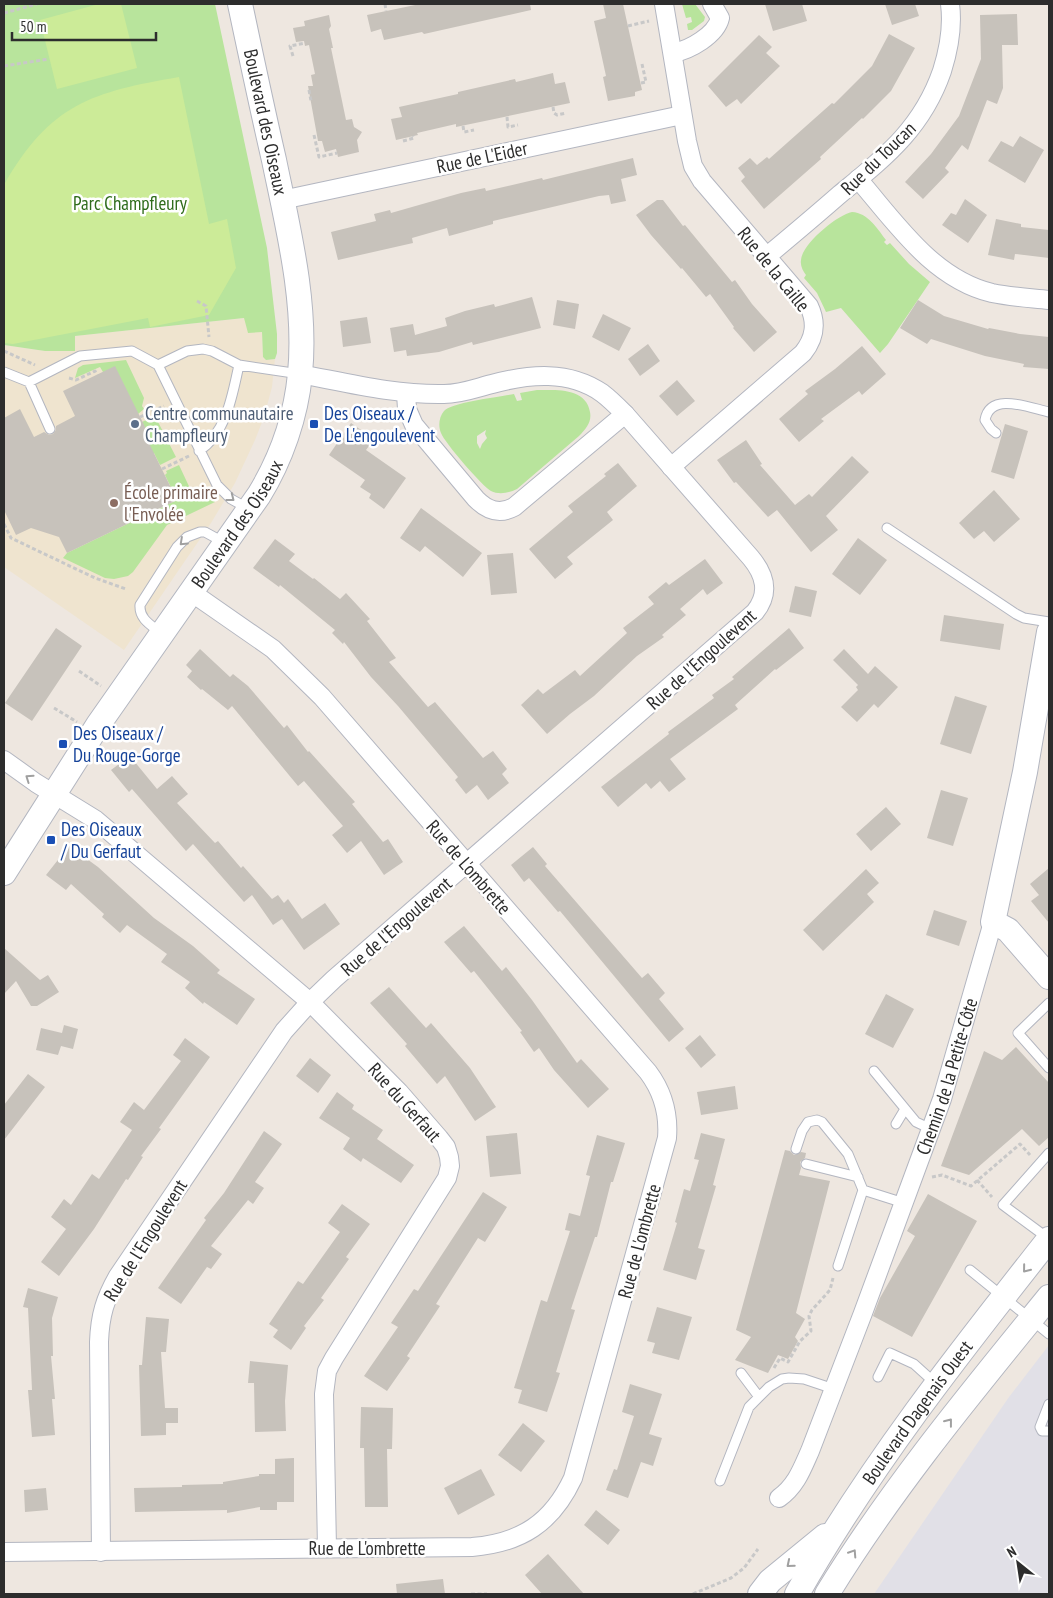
<svg xmlns="http://www.w3.org/2000/svg" width="1053" height="1598" viewBox="0 0 1053 1598" font-family="'PT Sans Narrow',sans-serif">
<style>
.industrial{fill:#e1e0e7}
.education{fill:#efe4cf}
.green{fill:#b8e49c;fill-rule:evenodd}
.pitch{fill:#cceb98}
.building{fill:#c7c2bb}
.lines{fill:none;stroke-linecap:round;stroke-linejoin:round}
.lane-casing{stroke:#b3b6c0;stroke-width:11}
.street-casing{stroke:#b3b6c0;stroke-width:20}
.secondary-casing{stroke:#b3b6c0;stroke-width:26}
.path{stroke:#c8c8c8;stroke-width:3;stroke-dasharray:4 2.5;stroke-linecap:butt}
.lane{stroke:#fff;stroke-width:9}
.street{stroke:#fff;stroke-width:18}
.secondary{stroke:#fff;stroke-width:24}
.oneway{stroke:#a0a0a0}
.service-dot{fill:#5c6f8a;stroke:#fff;stroke-width:2}
.transit-dot{fill:#1a4fb4;stroke:#fff;stroke-width:2}
.education-dot{fill:#8d6e63;stroke:#fff;stroke-width:2}
.labels{text-anchor:middle;stroke-width:5;stroke-linejoin:round;paint-order:stroke}
.street-label{font-size:19px;fill:#2d2d2d;stroke:#fff}
.park-label{font-size:19px;fill:#2f6c1b;stroke:#fff}
.service-label{font-size:19px;fill:#4e5e75;stroke:#fff;text-anchor:start}
.transit-label{font-size:19px;fill:#164399;stroke:#fff;text-anchor:start}
.education-label{font-size:19px;fill:#785e54;stroke:#fff;text-anchor:start}
</style>
<rect width="100%" height="100%" fill="#eee7e0"/>
<path class="industrial" d="M1049 1345V1594H874L1009 1397Z"/>
<path class="education" d="M245 318 262 332 263 357 266 360 275 359 272 387 264 417 255 440 235 483 211 523 124 650 4 567V345L45 351H74V336Z"/>
<path class="green" d="M4 4H215L267 248 277 334V353L275 359 266 360 263 357 262 332 248 333 244 318 75 336V351H45L4 345Z
M682 4H695L705 17 704 21 692 30H688L687 24 692 22 691 17 686 18Z
M852 212C868 213 877 228 886 240L884 242 887 245 890 243 909 264 930 282 888 344 880 353 841 308 826 312 817 293 804 278 806 275C803 271 800 266 801 260 802 244 837 215 852 212Z
M126 360 144 398 142 406 144 409 138 414 103 372 100 367 75 378 78 368 83 365Z
M537 390C555 390 586 387 590 412 592 422 586 429 579 436L517 489C509 493 499 495 491 491 483 487 444 442 441 433 438 426 439 417 444 411 452 402 500 397 514 394L517 401 522 400 520 393ZM486 430 485 434 487 438 482 444 480 449 477 443V436Z
M155 416 176 457 160 465 154 453 144 458 137 444 150 437 142 422Z
M179 465 194 497 209 492 215 502 167 525 133 572 128 576 114 579 105 578 63 558 67 553 177 500 165 475 167 473 166 471Z"/>
<path class="pitch" d="M99 4H121L137 68 57 89 40 20Z
M179 77 209 224 227 219 236 268 209 315 150 327 148 318 13 344 4 343V185C50 104 92 92 179 77Z"/>
<path class="building" d="M420 4H530L531 10 424 34 422 32 384 40 381 29 371 32 367 15Z
M603 4H623L642 90 635 92V96L608 101 603 77 606 76 594 21 606 18Z
M765 4H802L807 21 773 31Z
M885 4H915L919 16 892 25Z
M1017 14 1018 45H1002L1003 88 997 104 987 100 968 150 962 145 945 168 949 172 923 199 905 182 931 154 959 116 981 59 980 15Z
M329 15 331 26 329 29 333 48H331L346 120 352 119 354 127 362 132 357 140 359 152 338 157 336 149 325 152 322 141H318L308 86H313L311 75 315 74 309 45 305 46 304 41 296 42 293 28 305 26 304 21Z
M889 34 915 48 891 91 863 119 862 118 820 157 821 159 764 209 741 181 745 177 738 168 750 158 757 165 767 157 769 159 832 103 834 104 872 66Z
M759 35 772 47 766 53 780 66 741 104 737 99 726 107 708 86Z
M553 73 555 84 565 82 570 103 456 127V124L417 133 418 135 396 140 391 119 402 117 399 107 458 94V92L515 79 516 82Z
M1020 136 1044 150 1025 183 988 161 1001 141 1013 147Z
M633 158 637 175 621 179 626 201 611 204 609 195 599 196 493 221V224L449 236 447 228 412 238 413 243 338 260 331 232 376 221 374 214 390 210 391 213 461 193 485 188 486 191 542 178 543 180Z
M965 199 987 215 968 243 942 225 951 213 956 215Z
M657 200H663L683 226 685 225 732 282 735 280 752 304 777 332 754 352 733 328 734 327 710 294 706 297 682 268 681 269 651 235 636 215Z
M996 219 1021 224V227L1049 230V258L1015 254 1014 260 988 255Z
M532 297 541 328 473 345 472 342 439 352 407 356 406 350 394 352 390 328 413 324 415 335 447 326 445 318 465 311 494 304 495 307Z
M557 300 579 304 575 329 553 325Z
M918 300 944 316 988 329 989 328 1020 334 1049 337V369L1023 367 1024 364 985 356 931 339 927 344 900 328Z
M603 314 631 328 619 351 592 337Z
M367 317 371 343 343 347 340 321Z
M648 344 660 361 640 376 628 359Z
M862 346 886 374 862 395 859 391 821 419 824 421 799 442 779 419 808 394 805 391 835 369Z
M115 366 150 437 147 439 177 500 67 553 59 537 31 528 16 535 4 510V418L20 409 34 437 44 432 49 435 53 434 56 430V426L75 416 63 391Z
M677 380 695 401 677 416 659 396Z
M351 423 374 439 366 450 406 478 384 509 369 498 371 494 360 487 365 480 329 455Z
M1005 424 1028 431 1014 479 991 472Z
M746 440 762 464 760 465 795 505 809 494 812 497 852 456 869 472 826 516 838 530 811 552 777 510 768 517 736 482 734 483 717 460Z
M618 463 637 486 607 512 613 520 567 557 573 564 555 579 529 549 573 512 568 506 606 476 604 474Z
M994 490 1020 519 994 542 984 531 974 539 959 523Z
M421 508 482 553 463 577 425 546 420 552 400 538Z
M858 538 887 560 860 595 832 574Z
M275 539 295 554 289 561 313 579 314 578 340 599 346 593 370 619 367 621 396 658 389 662 428 707 435 702 483 758 493 751 507 769 502 774 509 783 488 800 477 785 466 794 455 780 458 777 398 706 371 677 344 642 343 644 332 633 335 630 280 585 279 587 253 568Z
M513 553 517 593 491 595 487 555Z
M705 559 723 583 707 595 703 589 680 609 686 615 662 635 664 637 637 656 594 696 570 714 547 734 521 705 538 689 543 694 575 670 580 676 627 633 623 628 654 604 648 597 666 582 669 585Z
M795 586 817 591 811 617 789 612Z
M944 615 1004 624 1000 650 940 641Z
M56 628 82 646 32 721 5 703Z
M789 628 804 648 776 670 775 669 735 705 738 709 670 759 686 779 669 792 660 781 651 789 646 783 618 807 601 787 669 734 668 732 714 698 712 695 734 679 732 677Z
M200 649 230 677 233 674 248 686 284 728 287 725 308 752 309 751 355 802 352 804 383 842 388 839 403 862 384 875 361 841 347 853 332 835 343 826 304 781 298 786 232 706 228 710 202 689 201 690 187 677 192 671 186 665Z
M844 649 868 674 875 666 898 687 878 708 874 704 857 722 841 707 858 690 856 687 858 685 833 660Z
M955 696 987 706 971 754 940 744Z
M130 756 157 789 172 776 188 794 177 803 215 843 218 841 241 868 243 866 272 899 278 895 284 903 288 899 302 919 325 903 340 924 304 950 282 919 273 925 252 895 244 902 193 844 186 851 132 789 129 792 111 770Z
M941 790 968 798 953 846 927 838Z
M886 807 901 824 871 851 856 834Z
M69 846 98 867 154 918 193 946 220 970 217 973 255 999 237 1025 204 1002 203 1004 185 988 190 982 161 962 167 954 127 925 120 933 102 917 104 914 71 884 66 890 46 875Z
M533 847 547 864 545 866 642 978 648 973 665 993 659 999 684 1029 669 1042 560 911 558 912 529 878 524 882 511 865Z
M1049 868V923L1031 901 1039 895 1030 884Z
M866 869 879 883 867 894 874 902 823 951 803 930Z
M934 910 967 921 959 946 926 935Z
M464 926 502 971 506 967 532 1000 577 1063 581 1059 609 1089 588 1108 554 1070 539 1048 534 1052 520 1032 522 1031 474 971 471 973 444 942Z
M4 948 40 980 48 975 59 992 37 1006H31L16 981 4 994Z
M389 987 426 1028 431 1023 470 1068 496 1107 475 1121 445 1076 437 1084 405 1046 407 1044 370 1003Z
M886 994 914 1009 893 1048 865 1034Z
M64 1025 78 1029 73 1049 61 1046 58 1055 36 1050 41 1028 62 1033Z
M700 1035 716 1055 701 1068 685 1048Z
M185 1038 210 1057 159 1128 161 1129 141 1156 143 1157 128 1180 126 1179 94 1229 59 1276 41 1262 66 1229 51 1217 64 1199 71 1205 92 1174 99 1179 132 1130 120 1122 134 1102 144 1110 181 1061 173 1055Z
M1016 1047 1049 1083V1137L1039 1146 1022 1129 969 1175 941 1166 984 1051 1002 1060Z
M310 1058 331 1075 318 1093 296 1076Z
M28 1074 45 1087 4 1140V1105Z
M735 1086 738 1109 701 1115 697 1092Z
M337 1092 354 1105 352 1109 383 1130 377 1139 414 1165 401 1183 363 1158 361 1162 343 1149 350 1138 319 1118Z
M264 1131 282 1144 255 1182 264 1188 253 1204 248 1200 211 1246 222 1254 211 1269 207 1267 181 1304 158 1288 206 1220 204 1218 224 1193Z
M517 1133 521 1174 490 1177 486 1136Z
M701 1133 725 1139 713 1185 716 1186 698 1248 705 1250 696 1280 663 1270 677 1223 675 1222 684 1189 690 1191 699 1160 694 1159Z
M597 1135 625 1143 613 1182H611L597 1237H595L571 1309 575 1310 556 1372 560 1373 547 1412 518 1403 522 1390 514 1388 541 1300 547 1302 570 1231 565 1230 569 1213 580 1216 590 1176 586 1175Z
M785 1150 790 1151 794 1155 801 1152 806 1153 805 1158 800 1162 801 1168 799 1175 830 1181 796 1313 805 1319 795 1337 798 1341 788 1359 778 1355 768 1373 735 1360 751 1337 736 1330Z
M483 1192 507 1207 485 1242 478 1238 436 1304 440 1306 407 1356 410 1358 387 1391 364 1376 398 1327 391 1323 414 1289 418 1291Z
M928 1194 977 1221 912 1337 873 1316 880 1298 915 1236 907 1231Z
M342 1204 370 1224 346 1257 349 1259 321 1298 324 1300 304 1326 306 1328 291 1350 273 1337 278 1330 269 1324 298 1281 303 1284 340 1232 328 1223Z
M28 1288 58 1297 52 1318 53 1356H51L55 1399H52L55 1435 32 1437 28 1390H32L28 1308 23 1307Z
M657 1307 692 1317 679 1360 652 1353 655 1343 647 1341Z
M146 1317 169 1319 166 1352H161L165 1408H178V1423H166V1435L141 1436 139 1365H142Z
M250 1361 288 1365 285 1401 286 1431 255 1432 254 1383H248Z
M630 1384 662 1394 649 1434 662 1438 653 1466 641 1462 628 1498 606 1490 614 1469 617 1470 634 1416 622 1412Z
M361 1407 393 1408 392 1449H387L388 1507H365L364 1448H360Z
M523 1423 545 1441 521 1472 498 1455Z
M294 1458V1502H277V1510H260V1507L227 1513V1510L135 1512 134 1488 182 1487V1485L223 1484V1482L259 1476V1474H275V1459Z
M481 1469 495 1495 458 1515 444 1488Z
M46 1488 48 1510 25 1512 24 1490Z
M596 1510 620 1530 608 1545 584 1525Z
M548 1554 584 1594H542L525 1575Z
M443 1579 445 1594H397L396 1584Z"/>
<g class="lines">
<defs>
<path id="lane" d="M158 365 187 351 203 349 212 351 239 365 300 374
M4 372 29 382
M50 429 29 382 80 356 132 351 158 365 217 485 231 499 249 509
M996 433 991 429 985 420C990 391 1030 408 1049 412
M199 451C227 432 232 396 239 365
M887 528 1016 614 1024 618 1049 622
M161 633C151 625 139 619 140 605L177 547 187 537 200 532H205L225 543
M1049 1003 1018 1033 1049 1068
M874 1071 916 1122 931 1129
M896 1124 905 1109
M796 1149 802 1131 808 1122 817 1120 822 1122 848 1154 863 1190
M806 1164 858 1177
M1049 1239 1003 1205 1049 1153
M838 1266 863 1190 904 1203
M970 1270 1049 1334
M741 1373 759 1397
M878 1377 890 1353 914 1364 935 1383
M1049 1404 1040 1427 1042 1431H1049
M720 1481 749 1407 769 1387 782 1379 789 1378 804 1379 834 1389"/>
<g id="street">
<path d="M664 4 687 141 693 166 702 181 809 306C817 323 815 338 803 353L671 467"/>
<path d="M673 53C690 50 716 35 720 18L712 4"/>
<path d="M858 179C896 223 933 279 992 293 1011 297 1031 298 1049 300"/>
<path d="M282 200 682 115"/>
<path d="M766 257C790 237 815 216 839 195 884 158 922 129 942 71 949 49 953 27 950 4"/>
<path d="M406 393 407 409 414 425 476 499C487 510 499 515 514 507L625 414"/>
<path d="M4 760 36 783 96 820 310 1002 399 1092 439 1138 446 1147 449 1157 450 1166 447 1178 334 1358 327 1371 324 1394 327 1548"/>
<path id="s1" d="M779 1498C796 1486 802 1469 810 1451L863 1313 942 1099 993 922"/>
<path d="M4 1552 472 1547C521 1543 552 1523 573 1478L667 1138C669 1113 663 1092 648 1072L322 697 273 649 191 592"/>
<path d="M101 1552 99 1342C100 1315 105 1299 118 1276L284 1031 310 1002 334 979 755 612C770 593 765 575 751 558L625 414C618 407 610 399 602 393 569 370 529 374 492 384 476 388 461 394 444 394 395 395 348 383 300 374"/>
</g>
<g id="secondary">
<path d="M1049 632 1025 772 993 922 1008 930 1049 977"/>
<path id="s2" d="M4 873 98 725 259 495C281 459 296 416 300 374 307 303 288 228 274 160 262 108 251 56 240 4"/>
<path d="M760 1594 770 1581 825 1536"/>
<path id="s3" d="M797 1594C869 1467 959 1353 1049 1239"/>
<path d="M827 1594C892 1488 971 1393 1049 1297"/>
</g>
</defs>
<use href="#lane" class="lane-casing"/>
<use href="#street" class="street-casing"/>
<use href="#secondary" class="secondary-casing"/>
<path class="path" d="M385 4 386 11
M4 13 37 4
M628 26 649 21
M293 56 290 46 305 43
M4 66 49 59
M641 83 646 82 642 64
M309 90 311 101
M553 107 554 113 557 115 566 113
M507 117 508 127 518 125
M463 126 464 132 474 130
M314 135 319 157 337 153
M403 141 414 138 413 136
M197 301 206 306 209 337
M4 351 35 365
M69 378 76 380 95 371 97 375
M140 417 164 406
M162 469 189 456
M4 524 11 538 95 578 126 589
M79 671 101 686
M54 708 77 722
M932 1177 942 1175 971 1186 1020 1144 1030 1155
M977 1180 992 1197
M774 1368 780 1358 788 1362 800 1341 811 1331 809 1316 812 1310 830 1290 833 1278
M471 1594H487
M693 1594 731 1578 744 1568 758 1549"/>
<use href="#lane" class="lane"/>
<use href="#street" class="street"/>
<use href="#secondary" class="secondary"/>
</g>
<defs><path id="oneway-chevron" d="M-2-3.5L2.5 0L-2 3.5" fill="none" stroke-width="1.6" stroke-linecap="round" stroke-linejoin="round" transform="scale(1.25)"/></defs>
<g class="oneway">
<use href="#oneway-chevron" transform="translate(231 498) rotate(38)"/>
<use href="#oneway-chevron" transform="translate(183 542) rotate(137)"/>
<use href="#oneway-chevron" transform="translate(29 778) rotate(-145)"/>
<use href="#oneway-chevron" transform="translate(1026 1269) rotate(129)"/>
<use href="#oneway-chevron" transform="translate(949 1422) rotate(-52)"/>
<use href="#oneway-chevron" transform="translate(853 1553) rotate(-57)"/>
<use href="#oneway-chevron" transform="translate(790 1564) rotate(140)"/>
</g>
<circle class="service-dot" cx="135" cy="424" r="5"/>
<g class="transit-dot">
<rect x="309" y="419" width="10" height="10" rx="2.5"/>
<rect x="58" y="739" width="10" height="10" rx="2.5"/>
<rect x="46" y="835" width="10" height="10" rx="2.5"/>
</g>
<circle class="education-dot" cx="114" cy="503" r="5"/>
<g class="labels">
<g class="street-label">
<text transform="translate(266 122) rotate(78)" y="7">Boulevard des Oiseaux</text>
<text transform="translate(482 157) rotate(-12)" y="7">Rue de L'Eider</text>
<text transform="translate(878 158) rotate(-44)" y="7">Rue du Toucan</text>
<text transform="translate(774 269) rotate(51)" y="7">Rue de la Caille</text>
<text dy="7" stroke="none"><textPath href="#s2" startOffset="420">Boulevard des Oiseaux</textPath></text>
<text transform="translate(701 659) rotate(-42)" y="7">Rue de l'Engoulevent</text>
<text transform="translate(469 867) rotate(49)" y="7">Rue de L'ombrette</text>
<text transform="translate(396 926) rotate(-41)" y="7">Rue de l'Engoulevent</text>
<text dy="7" stroke="none"><textPath href="#s1" startOffset="456">Chemin de la Petite-Côte</textPath></text>
<text transform="translate(405 1102) rotate(48)" y="7">Rue du Gerfaut</text>
<text transform="translate(145 1240) rotate(-58)" y="7">Rue de l'Engoulevent</text>
<text transform="translate(639 1241) rotate(-75)" y="7">Rue de L'ombrette</text>
<text dy="7" stroke="none"><textPath href="#s3" startOffset="218">Boulevard Dagenais Ouest</textPath></text>
<text x="367" y="1555">Rue de L'ombrette</text>
</g>
<g class="park-label">
<text x="130" y="210">Parc Champfleury</text>
</g>
<g class="service-label">
<text x="145" y="420">Centre communautaire<tspan x="145" dy="22">Champfleury</tspan></text>
</g>
<g class="transit-label">
<text x="324" y="420">Des Oiseaux /<tspan x="324" dy="22">De L'engoulevent</tspan></text>
<text x="73" y="740">Des Oiseaux /<tspan x="73" dy="22">Du Rouge-Gorge</tspan></text>
<text x="61" y="836">Des Oiseaux<tspan x="61" dy="22">/ Du Gerfaut</tspan></text>
</g>
<g class="education-label">
<text x="124" y="499">École primaire<tspan x="124" dy="22">l'Envolée</tspan></text>
</g>
</g>
<rect width="1053" height="1598" fill="none" stroke="#2d2d2d" stroke-width="10"/>
<g transform="translate(1018 1563) rotate(330)" stroke="#ffffff" stroke-width="4" paint-order="stroke">
<path d="M0-4L9 19L0 12L-9 19Z" fill="#2d2d2d"/>
<text y="-8" font-size="14" font-weight="bold" text-anchor="middle" fill="#2d2d2d">N</text>
</g>
<path d="M12 32v8h144v-8" fill="none" stroke="#2d2d2d" stroke-width="2.5"/>
<text x="20" y="32" font-size="15" fill="#2d2d2d" stroke="#ffffff" stroke-width="4" paint-order="stroke">50 m</text>
</svg>
